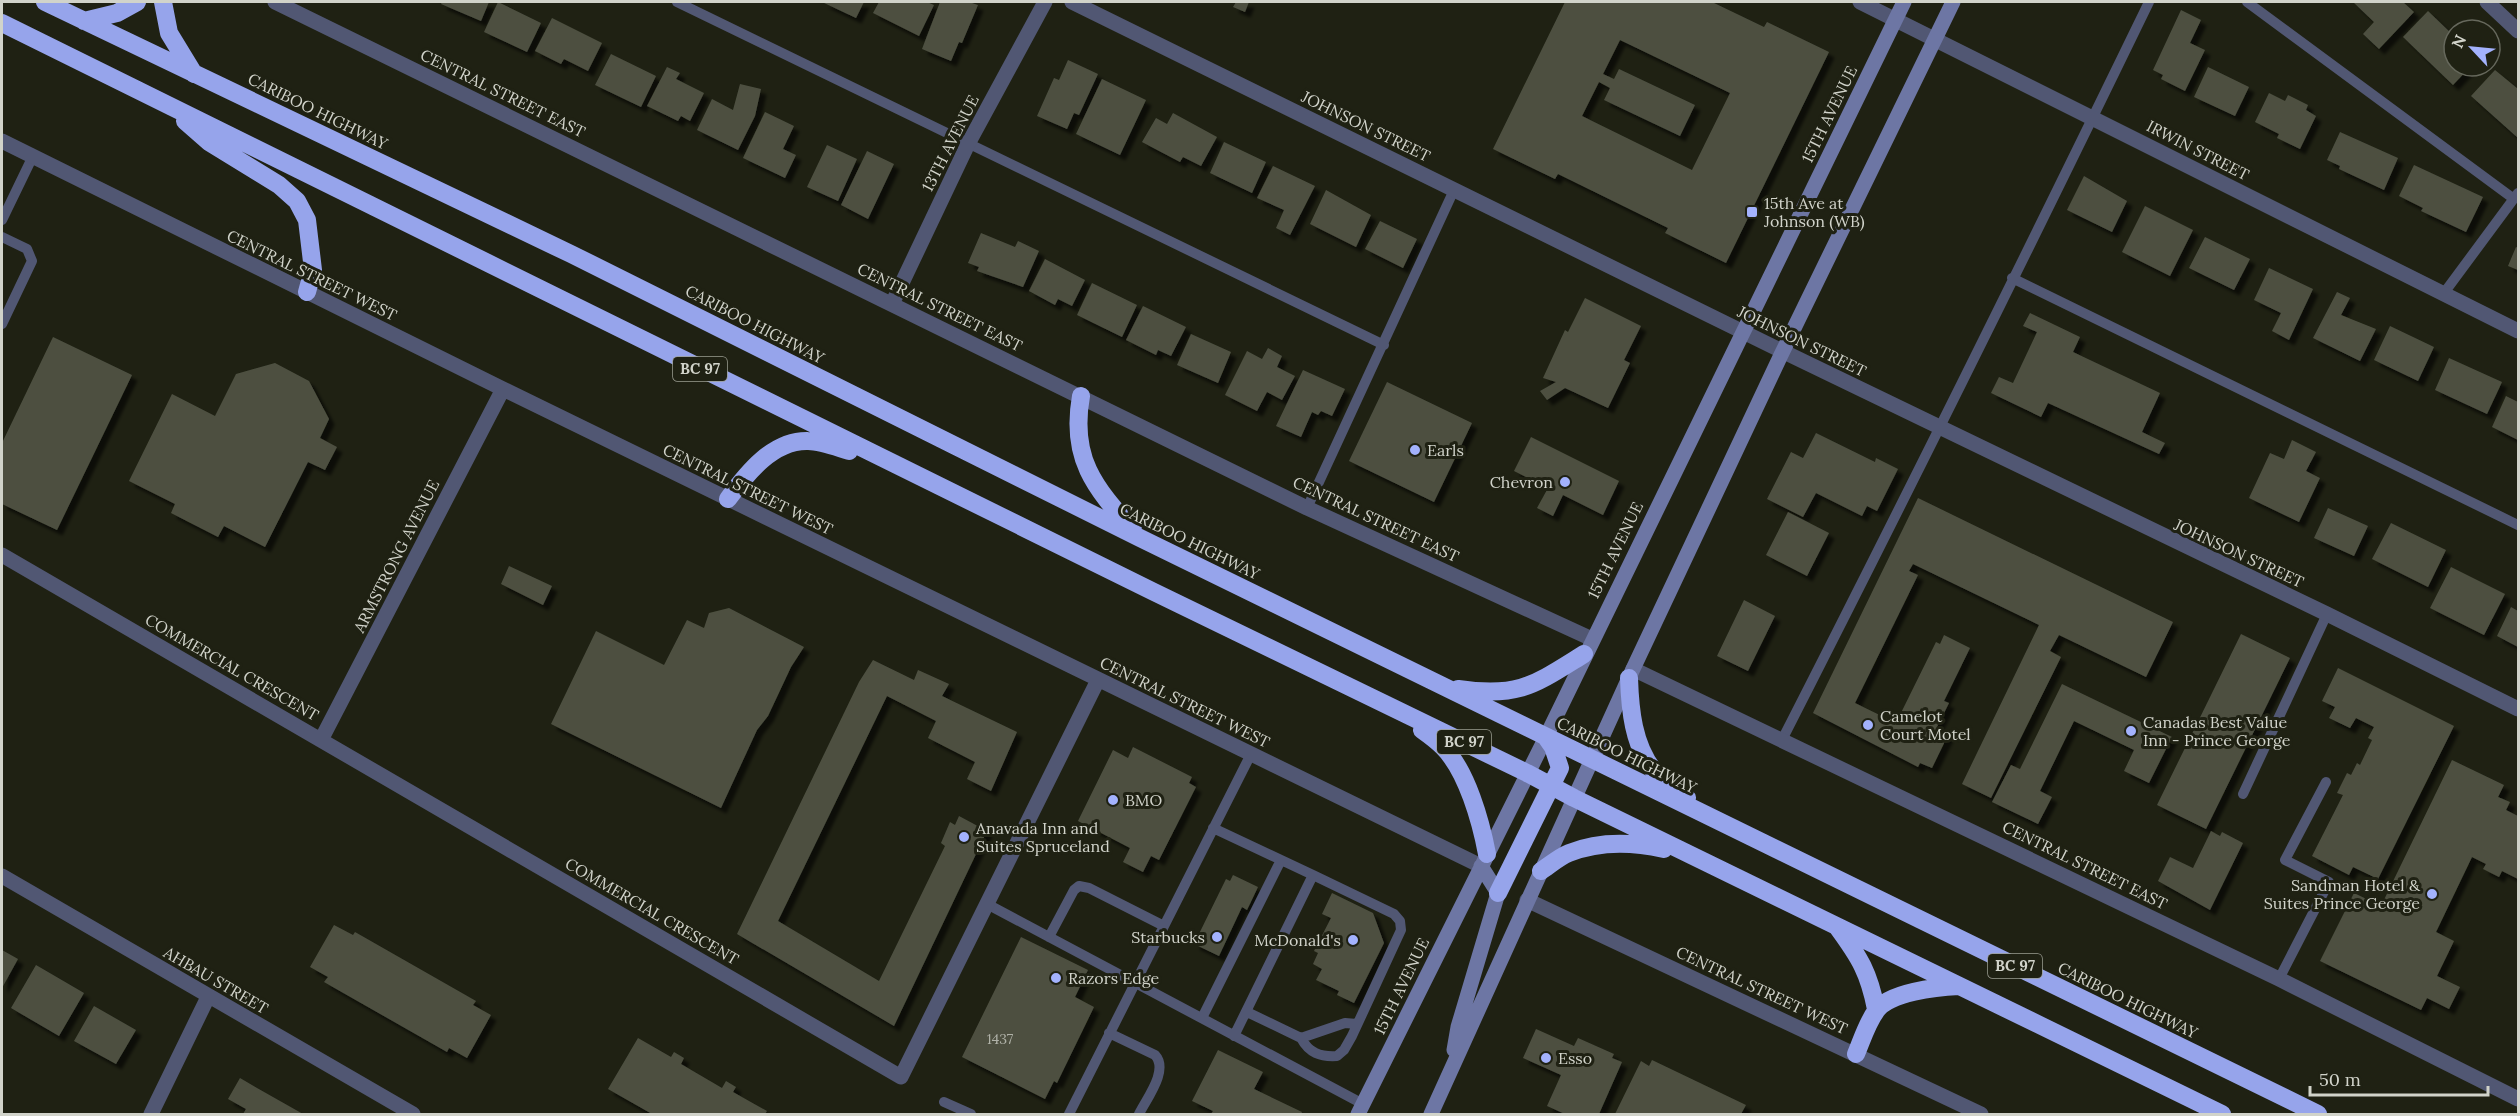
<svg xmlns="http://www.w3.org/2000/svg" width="2520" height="1116" viewBox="0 0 2520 1116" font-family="Lora,serif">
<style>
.building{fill:#4d5041;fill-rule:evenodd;filter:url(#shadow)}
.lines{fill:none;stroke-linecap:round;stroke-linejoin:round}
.lane{stroke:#515773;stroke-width:10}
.street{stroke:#515773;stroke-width:15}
.secondary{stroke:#6d76a4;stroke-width:15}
.highway{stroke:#96a4eb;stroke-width:18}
.poi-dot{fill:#a3b2fd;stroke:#1f2113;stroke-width:2}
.labels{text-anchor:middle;stroke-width:6;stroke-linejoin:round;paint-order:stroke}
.number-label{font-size:14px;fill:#b0b2a8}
.shield{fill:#1f2113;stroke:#9c9e93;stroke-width:1.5}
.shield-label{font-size:15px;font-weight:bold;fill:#d1d3ca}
.street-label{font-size:16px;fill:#d1d3ca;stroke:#1f2113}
.poi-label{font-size:16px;fill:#d1d3ca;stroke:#1f2113;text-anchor:start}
</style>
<defs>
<filter id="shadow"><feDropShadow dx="5.5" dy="5.5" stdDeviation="1.5" flood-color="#0009"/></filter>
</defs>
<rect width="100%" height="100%" fill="#1f2113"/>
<path class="building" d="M442 2H489L481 21 441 4Z
M498 2 541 23 527 52 484 32Z
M822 2H864L856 18Z
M879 2H927L934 5 919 36 873 13Z
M940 2H969L978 5 962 43 959 42 951 61 922 49Z
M1236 2H1249L1245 12 1233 7Z
M1565 2H1712L1764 27 1767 22 1829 52 1726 263 1665 233 1668 228 1558 174 1555 179 1493 149ZM1620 40 1730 93 1692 170 1582 116 1599 82 1610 88 1604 100 1680 136 1695 105 1619 69 1614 79 1603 74Z
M2353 2H2403L2414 12 2379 49 2363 34 2374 22Z
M2181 10 2201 20 2190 43 2205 50 2185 91 2161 79 2163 75 2153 70Z
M2428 11 2454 36V66H2471L2453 85 2403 37Z
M552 18 602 43 588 71 564 59 561 64 535 51Z
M611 54 656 76 641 107 595 85Z
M1068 60 1098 74 1079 115 1074 113 1067 129 1037 116 1054 78 1059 80Z
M667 67 680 73 676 79 704 93 690 121 681 116 678 121 647 106Z
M2208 67 2249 87 2235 116 2194 97Z
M2495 70 2518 89V138L2471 96Z
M1102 79 1146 100 1120 155 1076 134Z
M740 84 761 89 755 116 738 150 697 130 712 99 733 110Z
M2269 93 2285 101 2288 95 2308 105 2306 110 2316 116 2300 149 2277 138 2279 134 2255 122Z
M765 112 794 126 783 149 796 155 785 178 743 158Z
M1173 113 1217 137 1201 166 1183 157 1180 162 1142 142 1156 118 1167 124Z
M2340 132 2398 158 2384 190 2339 169 2340 166 2327 160Z
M1224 142 1266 162 1252 193 1210 173Z
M827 145 857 159 838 201 807 187Z
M867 151 894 164 868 219 841 205Z
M2414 165 2483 197 2466 232 2421 211 2423 208 2399 196Z
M1273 166 1315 186 1290 235 1276 228 1284 210 1257 198Z
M2084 176 2127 201 2112 232 2067 210Z
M1326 190 1371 215 1356 247 1310 224Z
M2145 206 2193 230 2170 276 2122 252Z
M1380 221 1417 239 1403 268 1365 249Z
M981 233 1015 247 1018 241 1039 251 1023 287 977 271 979 267 968 263Z
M2205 237 2250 259 2234 290 2189 268Z
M2516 247 2518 248V270L2508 266Z
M1045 259 1085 280 1072 306 1058 299 1055 305 1029 291Z
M2269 268 2313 289 2289 340 2272 331 2281 313 2254 300Z
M1092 283 1137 305 1122 337 1077 315Z
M2337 292 2350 298 2341 315 2376 329 2360 361 2313 338Z
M1585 298 1641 326 1624 360 1630 363 1608 408 1565 388 1547 400 1540 391 1556 382 1543 378 1565 330 1568 332Z
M1143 306 1186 327 1171 356 1158 350 1156 355 1126 340Z
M2030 313 2080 337 2073 352 2160 393 2142 432 2165 443 2159 454 2048 403 2041 417 1991 393 1999 377 2013 383 2037 332 2023 326Z
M2390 326 2434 347 2418 381 2374 360Z
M1191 334 1231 352 1218 383 1177 365Z
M53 337 132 375 57 530 2 504V443Z
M1268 348 1282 356 1277 367 1295 376 1282 400 1267 392 1257 411 1225 395 1247 351 1262 359Z
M2449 358 2502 382 2487 414 2435 390Z
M275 363 309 381 329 419 320 438 337 447 325 470 308 462 265 547 224 526 218 537 171 513 175 504 129 481 172 394 215 416 236 374Z
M1303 370 1345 389 1332 416 1321 411 1318 415 1312 412 1301 437 1276 426Z
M1387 382 1472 423 1434 502 1349 461Z
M2506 396 2518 402V440L2492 427Z
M1816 433 1875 462 1876 458 1898 469 1877 511 1867 506 1862 516 1816 493 1803 517 1767 499 1791 452 1803 458Z
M1531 437 1619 481 1603 515 1563 495 1553 516 1537 508 1548 488 1514 471Z
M2292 440 2316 452 2306 471 2320 478 2299 522 2249 498 2270 453 2284 459Z
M1918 498 2173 622 2146 677 2059 635 2050 651 2061 657 1991 798 1962 784 2039 625 1913 564 1909 571 1918 575 1855 703 1896 723 1936 642 1940 644 1944 635 1970 648 1944 701 1949 703 1937 727 1949 733 1932 768 1920 763 1918 767 1813 713Z
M2328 508 2368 526 2354 556 2314 538Z
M1788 512 1829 533 1807 576 1766 555Z
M2391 523 2446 550 2428 587 2372 559Z
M509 566 552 586 543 605 501 584Z
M2451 567 2505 594 2484 635 2430 608Z
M1744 600 1775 616 1748 671 1717 656Z
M2511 607 2518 611V647L2497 636Z
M729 608 804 647 791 667 768 716 757 730 721 808 551 724 596 631 664 665 687 620 704 628 709 613Z
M2241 634 2290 658 2206 829 2157 805Z
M873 660 914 680 918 670 949 684 942 696 1017 732 991 791 967 779 975 762 928 738 936 721 887 696 778 921 879 981 945 846 941 843 950 822 955 825 959 816 987 831 894 1026 737 934 859 682Z
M2338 668 2454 726 2378 879 2353 867 2349 875 2312 856 2343 795 2337 793 2347 773 2351 775 2357 763 2360 765 2372 740 2368 738 2374 727 2356 718 2350 728 2329 718 2335 707 2322 701Z
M2062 684 2172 737 2149 783 2124 771 2134 750 2074 721 2040 791 2052 797 2038 824 1992 802 2011 765 2020 769Z
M1133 747 1192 777 1189 783 1196 787 1159 860 1151 856 1143 872 1123 862 1130 848 1078 821 1113 750 1128 758Z
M2452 760 2504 785 2498 797 2510 802 2506 810 2518 816V879L2502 871 2499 877 2483 869 2486 864 2472 857 2436 932 2454 941 2437 976 2460 987 2449 1009 2427 998 2421 1010 2320 961 2354 893 2381 906Z
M2211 831 2220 836 2222 832 2243 843 2210 910 2158 881 2170 857 2193 868Z
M1233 875 1258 887 1247 910 1242 907 1219 956 1194 944 1226 879 1230 881Z
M1332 893 1373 913 1384 943 1354 1003 1337 995 1339 991 1316 980 1322 969 1313 964 1318 953 1314 951 1331 918 1322 914Z
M334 925 353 935 355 932 476 1001 473 1005 491 1015 467 1058 449 1048 447 1052 324 982 328 977 310 967Z
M1021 937 1088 970 1075 997 1094 1007 1057 1083 1054 1081 1045 1099 962 1057Z
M2 950 18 959 2 988Z
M36 965 84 993 59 1036 11 1008Z
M94 1006 136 1030 116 1064 74 1041Z
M1536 1029 1574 1046 1578 1038 1614 1054 1612 1058 1622 1062 1599 1114H1565L1547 1106 1561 1075 1523 1058Z
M638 1038 671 1057 674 1052 684 1058 681 1064 722 1088 726 1081 736 1087 733 1092 767 1111 765 1114H652L608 1089Z
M1218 1050 1263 1072 1254 1089 1302 1112 1301 1114H1211L1213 1111 1192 1101Z
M1652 1060 1746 1105 1741 1114H1615L1641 1061 1649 1066Z
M240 1078 257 1088 303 1114H243L246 1109 228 1099Z"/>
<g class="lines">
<path class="lane" d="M677 2 1384 345
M2247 2 2514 199
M2 220 33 156
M2 237 27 249 32 261 2 324
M2012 278 2518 525
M2444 293 2518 193
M1307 508 1454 190
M1782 740C1907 495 2029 249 2149 2
M2243 794 2327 614
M1213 828 1313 875 1234 1036
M987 904 1363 1104
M1049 937 1074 890 1079 886 1089 888 1164 926
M2279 979 2329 882 2285 860 2326 782
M1247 1012 1301 1038C1309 1053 1320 1057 1337 1056L1344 1050 1352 1036 1401 930 1400 921 1394 914 1313 875
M1202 1018 1281 860
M1109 1033 1155 1055C1169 1070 1147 1098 1139 1114
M1301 1038 1345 1023 1357 1024
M944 1102 971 1114
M1069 1114 1251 754"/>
<path class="street" d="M275 2 1307 508 1592 639
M1072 2 1782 351 2327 614 2518 709
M1860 2 2518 331
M2487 2 2518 31
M2 141 503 389 1481 866
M892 304 968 144 1045 2
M2 555 901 1077 1098 680
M1633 669 2279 979 2518 1099
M321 740 503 389
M2 876 413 1114
M1527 900 1981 1114
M151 1114 208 997"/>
<path class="secondary" d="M1454 1050 1458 1027 1498 893 1481 866
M1358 1114 1546 737 1904 2
M1431 1114 1633 669 1781 355 1953 2"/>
<path class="highway" d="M45 2 571 254 1140 538 2318 1114
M163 2 169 33 194 74
M84 21 117 13 137 2
M2 23 1154 592 1527 773 1574 798 2222 1114
M185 121 209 142 279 185 297 201 307 220 313 270 307 292
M1081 396C1070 458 1094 487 1133 530
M728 499C747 473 773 440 808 441 821 441 836 447 849 451
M1629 678C1630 709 1633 745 1654 771 1663 781 1676 789 1687 798
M1458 689C1519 698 1534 685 1584 654
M1422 730C1429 735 1437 741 1443 747 1467 771 1481 822 1487 854
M1541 871C1550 865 1559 857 1569 853 1599 841 1633 842 1664 849
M1498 893 1560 768 1553 747 1546 737
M1838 928C1860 958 1869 973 1876 1009
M1856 1054C1862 1040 1867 1023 1876 1011 1889 992 1937 987 1959 986"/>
</g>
<g class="poi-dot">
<rect x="1746" y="206" width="12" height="12" rx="3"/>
<circle cx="1415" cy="450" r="6"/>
<circle cx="1565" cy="482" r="6"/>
<circle cx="1868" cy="725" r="6"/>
<circle cx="2131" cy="731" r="6"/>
<circle cx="1113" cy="800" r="6"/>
<circle cx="964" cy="837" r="6"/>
<circle cx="2432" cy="894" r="6"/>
<circle cx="1217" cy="937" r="6"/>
<circle cx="1353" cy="940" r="6"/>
<circle cx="1056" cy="978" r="6"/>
<circle cx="1546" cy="1058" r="6"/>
</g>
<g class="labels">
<g class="number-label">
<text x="1000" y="1044">1437</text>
</g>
<g class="shield">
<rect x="673" y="357" width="54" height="24" rx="4.5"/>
<rect x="1437" y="730" width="54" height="24" rx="4.5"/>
<rect x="1988" y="954" width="54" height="24" rx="4.5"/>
</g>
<g class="shield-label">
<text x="700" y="374">BC 97</text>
<text x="1464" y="747">BC 97</text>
<text x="2015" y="971">BC 97</text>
</g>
<g class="street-label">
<text transform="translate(503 93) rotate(26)" y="6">CENTRAL STREET EAST</text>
<text transform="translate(318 111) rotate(26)" y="6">CARIBOO HIGHWAY</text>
<text transform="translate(1829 114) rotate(-64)" y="6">15TH AVENUE</text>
<text transform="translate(1366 126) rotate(26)" y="6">JOHNSON STREET</text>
<text transform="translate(950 143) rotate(-63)" y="6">13TH AVENUE</text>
<text transform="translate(2198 150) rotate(27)" y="6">IRWIN STREET</text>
<text transform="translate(312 275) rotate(26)" y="6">CENTRAL STREET WEST</text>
<text transform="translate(940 307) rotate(26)" y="6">CENTRAL STREET EAST</text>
<text transform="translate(755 324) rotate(27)" y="6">CARIBOO HIGHWAY</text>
<text transform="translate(1802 341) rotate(26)" y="6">JOHNSON STREET</text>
<text transform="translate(748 489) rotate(26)" y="6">CENTRAL STREET WEST</text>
<text transform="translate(1376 519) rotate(25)" y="6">CENTRAL STREET EAST</text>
<text transform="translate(1190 541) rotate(26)" y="6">CARIBOO HIGHWAY</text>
<text transform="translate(1615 550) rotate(-64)" y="6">15TH AVENUE</text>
<text transform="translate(2239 553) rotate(25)" y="6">JOHNSON STREET</text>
<text transform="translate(396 556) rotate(-63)" y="6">ARMSTRONG AVENUE</text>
<text transform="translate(232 667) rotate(30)" y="6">COMMERCIAL CRESCENT</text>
<text transform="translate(1185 702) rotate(26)" y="6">CENTRAL STREET WEST</text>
<text transform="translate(1627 755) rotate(26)" y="6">CARIBOO HIGHWAY</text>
<text transform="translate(2085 865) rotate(26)" y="6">CENTRAL STREET EAST</text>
<text transform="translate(652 911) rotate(30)" y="6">COMMERCIAL CRESCENT</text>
<text transform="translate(216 980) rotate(30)" y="6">AHBAU STREET</text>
<text transform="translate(1401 986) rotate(-64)" y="6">15TH AVENUE</text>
<text transform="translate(1762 990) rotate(25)" y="6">CENTRAL STREET WEST</text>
<text transform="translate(2128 1000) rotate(26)" y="6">CARIBOO HIGHWAY</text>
</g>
<g class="poi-label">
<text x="1764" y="209">15th Ave at<tspan x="1764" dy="18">Johnson (WB)</tspan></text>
<text x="1427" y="456">Earls</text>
<text x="1553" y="488" text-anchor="end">Chevron</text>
<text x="1880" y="722">Camelot<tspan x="1880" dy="18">Court Motel</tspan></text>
<text x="2143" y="728">Canadas Best Value<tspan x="2143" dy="18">Inn - Prince George</tspan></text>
<text x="1125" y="806">BMO</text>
<text x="976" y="834">Anavada Inn and<tspan x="976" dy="18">Suites Spruceland</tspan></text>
<text x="2420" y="891" text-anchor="end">Sandman Hotel &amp;<tspan x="2420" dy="18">Suites Prince George</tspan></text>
<text x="1205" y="943" text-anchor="end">Starbucks</text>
<text x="1341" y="946" text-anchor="end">McDonald's</text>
<text x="1068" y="984">Razors Edge</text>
<text x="1558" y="1064">Esso</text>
</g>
</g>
<rect width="2520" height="1116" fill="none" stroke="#d1d3ca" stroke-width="6"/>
<g transform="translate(2472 48) rotate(296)"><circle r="28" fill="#1f2113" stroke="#66685c" stroke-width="1.5"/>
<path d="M0-4.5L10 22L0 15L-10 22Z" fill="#a3b2fd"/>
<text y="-9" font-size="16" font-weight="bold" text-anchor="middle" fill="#d1d3ca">N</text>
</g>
<path d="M2310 1086v9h178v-9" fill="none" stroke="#d1d3ca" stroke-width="3"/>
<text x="2319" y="1086" font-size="18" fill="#d1d3ca" stroke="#1f2113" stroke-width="4.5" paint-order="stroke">50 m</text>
</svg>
